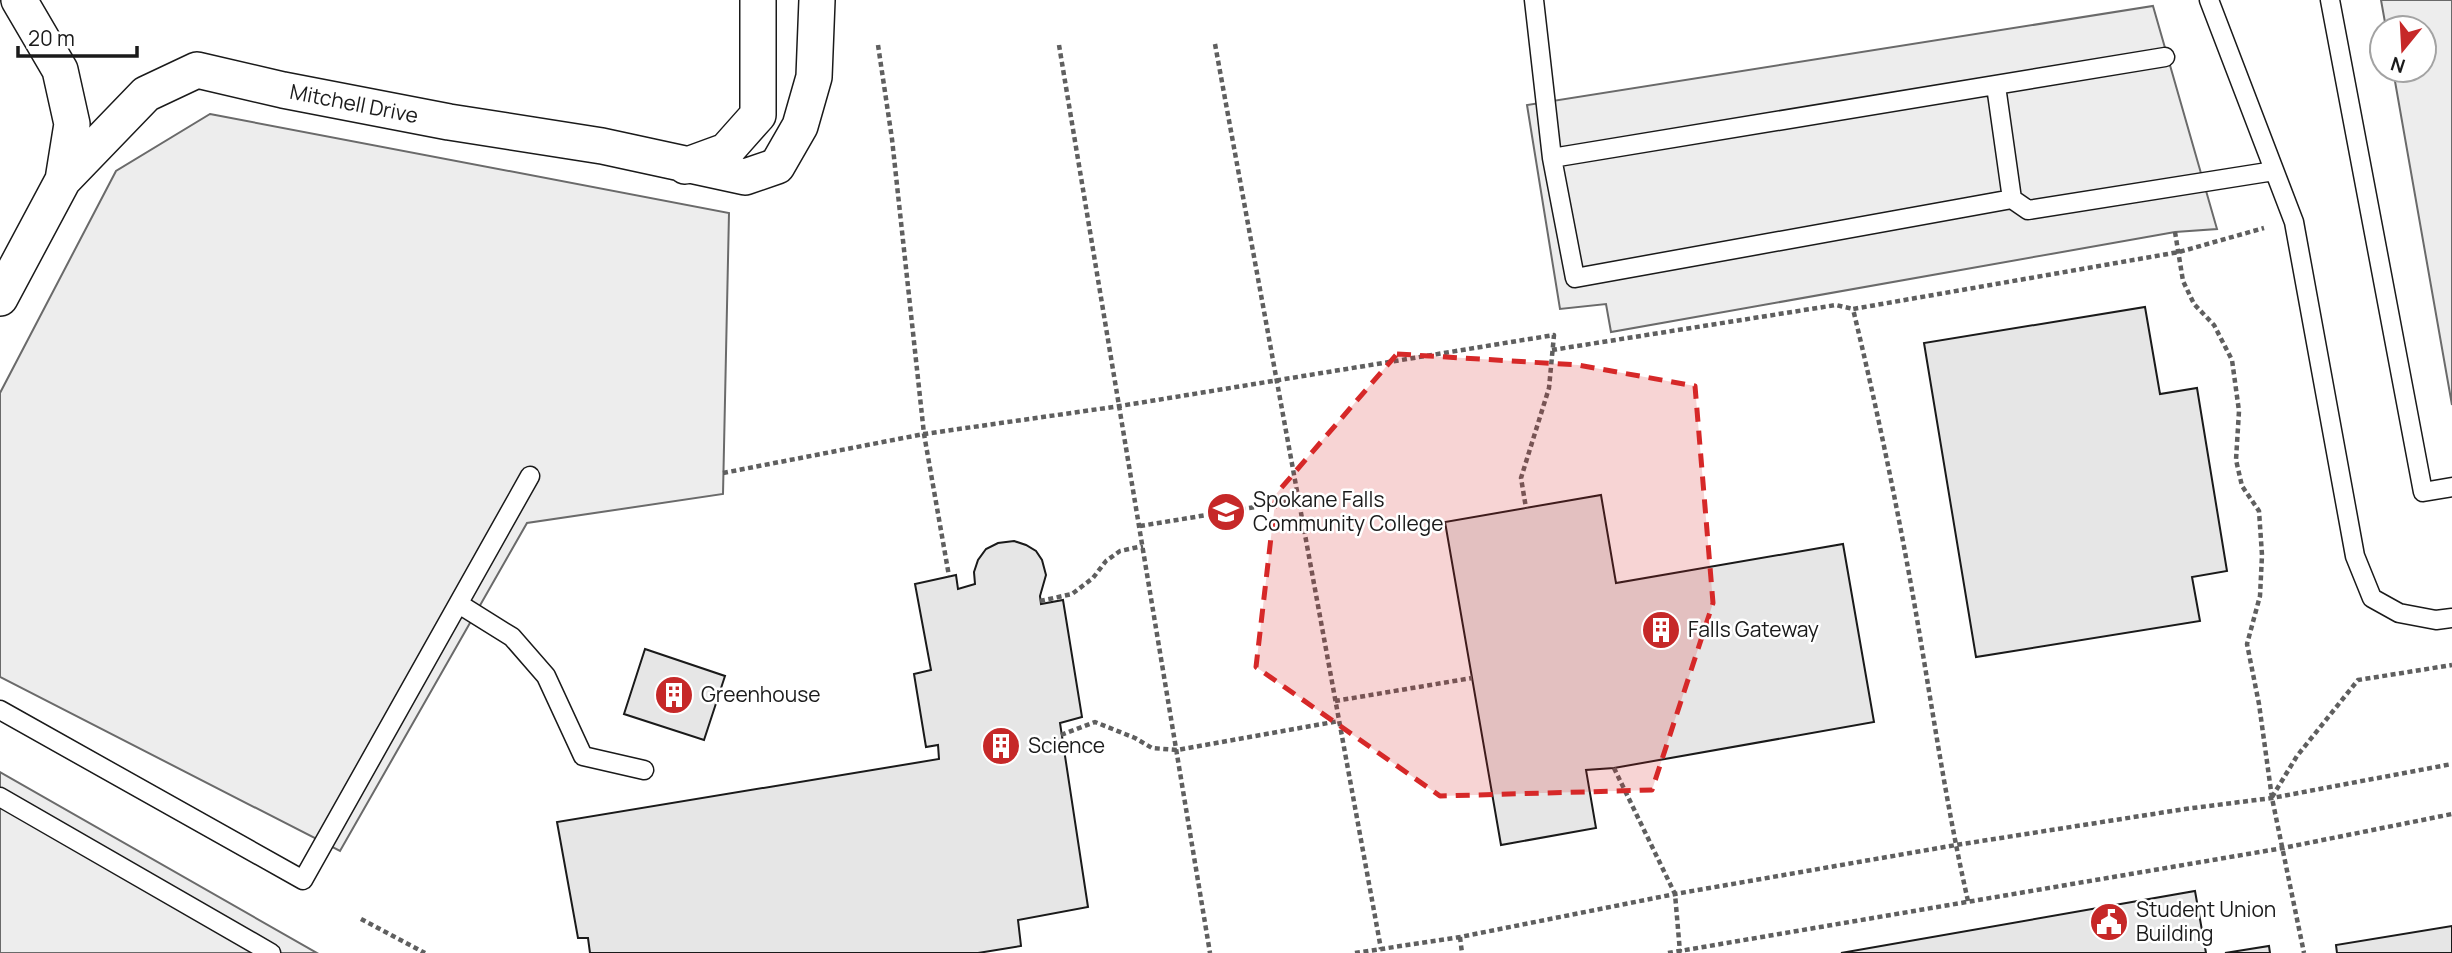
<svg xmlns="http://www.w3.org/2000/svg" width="2452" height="953" viewBox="0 0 2452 953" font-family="Manrope,sans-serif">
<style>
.built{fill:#ededed;stroke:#6a6a6a;stroke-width:2}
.building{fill:#e6e6e6;stroke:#1a1a1a;stroke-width:2}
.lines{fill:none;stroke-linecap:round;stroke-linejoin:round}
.service-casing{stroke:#1a1a1a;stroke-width:21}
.minor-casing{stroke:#1a1a1a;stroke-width:38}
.path{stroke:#5f5f5f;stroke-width:4.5;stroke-dasharray:5 3.5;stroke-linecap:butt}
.service{stroke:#fff;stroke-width:18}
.minor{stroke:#fff;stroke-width:35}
.marked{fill:#d62828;fill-opacity:0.2;stroke:#d62828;stroke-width:5;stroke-dasharray:14 9;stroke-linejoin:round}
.labels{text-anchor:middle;stroke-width:5;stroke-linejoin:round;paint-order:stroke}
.street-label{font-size:21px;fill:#1a1a1a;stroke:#fff}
.poi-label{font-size:21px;fill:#1a1a1a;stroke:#fff;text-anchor:start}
</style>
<rect width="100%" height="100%" fill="#fff"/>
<path class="built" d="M2381 0H2452V405L2393 70H2424V28H2386Z
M2153 6 2217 229 2175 232 1611 332 1606 304 1560 309 1527 105Z
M210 114 729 213 723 494 527 523 340 851 0 677V393L116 171Z
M0 772 317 953H0Z"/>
<path class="building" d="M2145 307 2160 394 2197 388 2227 571 2192 577 2200 621 1976 657 1924 343Z
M1601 495 1616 583 1843 544 1874 722 1614 768 1586 770 1596 828 1501 845 1445 522Z
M1014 541 1026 545 1036 551 1042 560 1046 575 1040 596 1041 604 1063 600 1082 717 1060 723 1088 907 1018 920 1021 946 978 953H590L588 938H578L557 822 939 759 938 745 926 747 914 674 931 670 915 584 956 575 958 589 975 584 974 572 978 560 986 549 998 543Z
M645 649 725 676 704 740 624 714Z
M2195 891 2206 953H1841Z
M2452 926V953H2337L2336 945Z
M2269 946 2270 953H2225Z"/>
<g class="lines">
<defs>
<path id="service" d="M1534 0 1552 158 1575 278 2012 199
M2209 0 2294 222 2355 556 2372 598 2399 613 2436 620 2452 618
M2330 0 2423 492 2452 487
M1996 86 2012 199 2028 210 2274 171
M1552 158 2165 57
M459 604 512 637 546 676 583 756 644 770
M0 710 303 880 530 476
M0 797 271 953"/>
<path id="minor" d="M19 0 60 70 72 124 63 180
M685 166 726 151 758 115V0
M0 298 63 180 146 94 197 70 283 90 449 122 602 146 745 177 777 166 800 126 814 77 817 0"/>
</defs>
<use href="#service" class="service-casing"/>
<use href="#minor" class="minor-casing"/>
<path class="path" d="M1215 44 1381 949
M878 45 892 139 924 434 949 576
M1059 45 1210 953
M2175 232 2183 281 2194 304 2214 325 2232 360 2239 411 2236 460 2242 486 2259 511 2262 555 2260 596 2247 644 2259 704 2272 798 2304 953
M1552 350 1836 305 1853 309
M723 473 924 434 1120 406 1554 335 1549 388 1521 478 1526 508
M1140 526 1298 500
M1040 601 1072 594 1093 578 1106 561 1120 551 1143 546
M1335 701 1472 678
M1061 735 1095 722 1135 738 1152 748 1177 750 1339 721
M1614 768 1675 894 1680 952
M2272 797 2297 756 2358 680 2452 665
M1968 901C1945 800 1931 698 1913 596 1896 500 1876 404 1853 309L2179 252 2264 228
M361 919 425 953
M1460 937 1462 953
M1355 953 1460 937 1675 894 1956 845 2185 809 2272 798 2452 764
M1668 953 2283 848 2452 814"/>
<use href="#service" class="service"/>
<use href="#minor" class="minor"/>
</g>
<path class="marked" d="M1397 354 1578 365 1695 386 1713 603 1652 790 1440 796 1256 667 1276 494Z"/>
<defs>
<symbol id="university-disc" viewBox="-11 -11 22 22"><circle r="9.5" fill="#c62828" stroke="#fff"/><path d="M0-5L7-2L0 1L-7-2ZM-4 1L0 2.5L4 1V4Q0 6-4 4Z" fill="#fff"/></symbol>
<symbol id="building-disc" viewBox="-11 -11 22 22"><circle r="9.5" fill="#c62828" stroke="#fff"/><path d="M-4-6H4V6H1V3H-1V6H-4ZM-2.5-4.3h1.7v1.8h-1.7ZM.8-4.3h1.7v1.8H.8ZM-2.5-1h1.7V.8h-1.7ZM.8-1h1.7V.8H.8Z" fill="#fff"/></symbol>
<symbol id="civic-disc" viewBox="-11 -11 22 22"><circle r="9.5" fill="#c62828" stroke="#fff"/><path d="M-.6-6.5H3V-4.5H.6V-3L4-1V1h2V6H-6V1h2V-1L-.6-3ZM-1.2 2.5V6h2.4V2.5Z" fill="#fff"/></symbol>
</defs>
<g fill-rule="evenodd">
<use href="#university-disc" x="1204" y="490" width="44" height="44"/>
<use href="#building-disc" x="1639" y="608" width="44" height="44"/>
<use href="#building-disc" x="652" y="673" width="44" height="44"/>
<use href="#building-disc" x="979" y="724" width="44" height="44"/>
<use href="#civic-disc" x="2087" y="900" width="44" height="44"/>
</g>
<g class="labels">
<g class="street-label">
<text transform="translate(354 104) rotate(11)" y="7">Mitchell Drive</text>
</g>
<g class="poi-label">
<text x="1253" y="507">Spokane Falls<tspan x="1253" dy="24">Community College</tspan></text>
<text x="1688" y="637">Falls Gateway</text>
<text x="701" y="702">Greenhouse</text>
<text x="1028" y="753">Science</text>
<text x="2136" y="917">Student Union<tspan x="2136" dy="24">Building</tspan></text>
</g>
</g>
<g transform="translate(2403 49) rotate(198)"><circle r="33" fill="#ffffff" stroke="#a3a3a3" stroke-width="2"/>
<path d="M0-5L12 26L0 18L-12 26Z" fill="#c62828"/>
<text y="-10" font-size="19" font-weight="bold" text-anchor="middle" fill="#1a1a1a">N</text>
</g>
<path d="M18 46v10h119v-10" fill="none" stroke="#1a1a1a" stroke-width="3.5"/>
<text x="28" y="46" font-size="21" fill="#1a1a1a" stroke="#ffffff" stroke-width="5" paint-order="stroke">20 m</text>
</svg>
